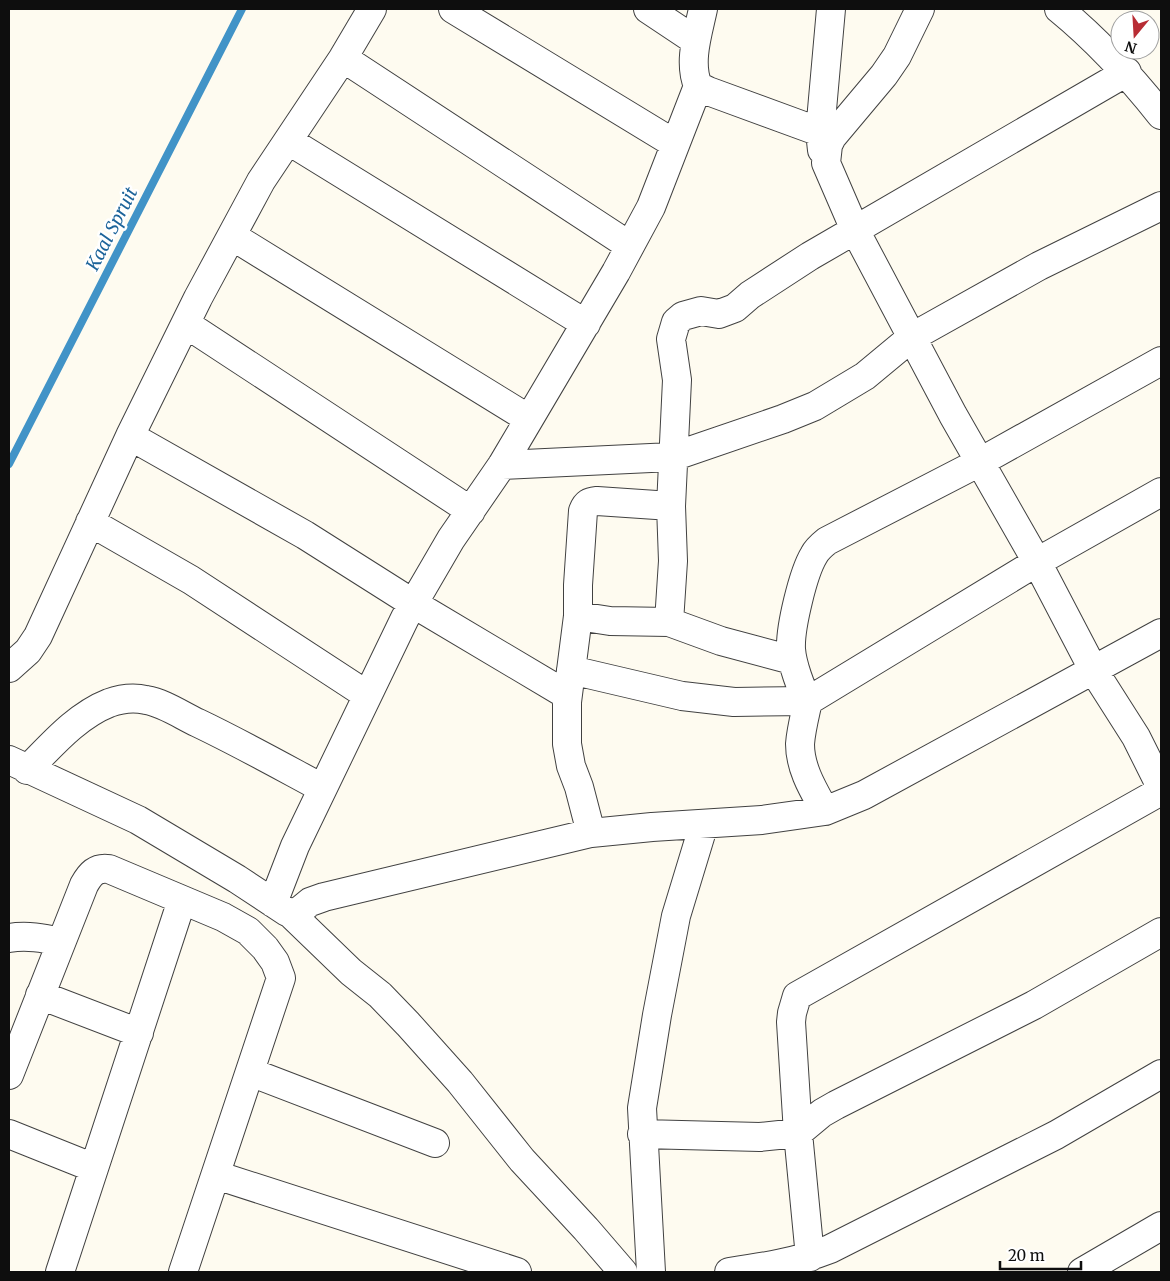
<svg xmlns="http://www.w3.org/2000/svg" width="1170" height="1281" viewBox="0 0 1170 1281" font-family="Merriweather,serif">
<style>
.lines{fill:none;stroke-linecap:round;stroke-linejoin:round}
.stream{stroke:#4193c7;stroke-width:8}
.minor-casing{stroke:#414141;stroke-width:30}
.minor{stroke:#fff;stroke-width:28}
.labels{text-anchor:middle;stroke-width:5;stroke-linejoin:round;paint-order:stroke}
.water-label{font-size:18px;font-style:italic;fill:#1d649a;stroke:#fff}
</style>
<rect width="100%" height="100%" fill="#fefbf0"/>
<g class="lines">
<path class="stream" d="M9 464 242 9"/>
<defs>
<path id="minor" d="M453 9 675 144
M648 9 696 41
M703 9C698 33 688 62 698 86L708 91 820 132
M920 9 897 56 884 75 832 137 828 145 826 163 855 230 953 415 1037 562 1094 671 1136 737 1161 787
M1059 9C1097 40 1130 76 1161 115
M343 58 630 246
M289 141 586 324
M822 150 820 132 831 9
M232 236 529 419
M186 324 471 511
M130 436 305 535 414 604 567 695
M502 465 672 457 783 419 815 406 865 376 912 337 1039 266 1161 206
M90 522 191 580 367 695
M578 616V585L583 511C586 503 589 502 597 501L671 506
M669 622 721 641 792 660
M9 668 28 651 38 636 130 436 198 298 261 181 343 58 372 9
M571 670 682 696 734 702 808 701C801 689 792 664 791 649 790 628 803 573 814 555 817 549 822 545 827 541L980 462 1161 361
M9 760 138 820 237 879 287 912
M27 770C51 746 76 716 109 703 120 699 134 697 146 700 164 703 181 715 198 723 240 743 281 766 322 788
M825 811C814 791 800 769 800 744 801 730 805 715 808 701L1037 562 1161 492
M591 833 579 787 571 766 567 744V702L578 616 610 621 669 622 673 561 671 506 677 380 671 339 676 322 683 316 701 311 719 314 735 308 750 295 810 256 1127 72
M273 903 295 846 405 618 451 539 502 465 616 272 651 207 698 86
M9 938C27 935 43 938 61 942
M40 995 139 1033
M250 1072 435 1143
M9 1075 84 885C90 874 96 867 109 869L223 917 248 931 265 948 275 962 281 978 183 1272
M9 1134 94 1168
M642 1134 760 1137 798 1133 822 1113 836 1105 1034 1005 1161 932
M216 1175 517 1272
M810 1257 798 1133 791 1022 792 1013 797 996 1161 791
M60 1272 182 900
M623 1272 586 1229 522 1160 460 1082 408 1024 380 995 351 972 293 916 310 902 324 897 591 833 652 827 762 820 825 811 864 795 1161 633
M651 1272 642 1108 657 1015 676 916 704 824
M729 1272C764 1267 797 1262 830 1249L1056 1135 1161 1074
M1082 1272 1161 1226"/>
</defs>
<use href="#minor" class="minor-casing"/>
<use href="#minor" class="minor"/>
</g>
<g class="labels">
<g class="water-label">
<text transform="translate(112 229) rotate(-63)" y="6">Kaal Spruit</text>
</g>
</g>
<rect width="1170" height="1281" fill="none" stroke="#0e0e0e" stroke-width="20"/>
<g transform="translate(1135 35) rotate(198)"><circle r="24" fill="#ffffff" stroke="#9f9f9f"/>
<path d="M0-4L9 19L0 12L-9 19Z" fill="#b82c34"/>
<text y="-8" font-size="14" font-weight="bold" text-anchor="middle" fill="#0e0e0e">N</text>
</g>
<path d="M1000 1261v8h81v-8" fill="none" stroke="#0e0e0e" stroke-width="2.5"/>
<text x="1008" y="1261" font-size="15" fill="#0e0e0e" stroke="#ffffff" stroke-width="4" paint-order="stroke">20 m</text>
</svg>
